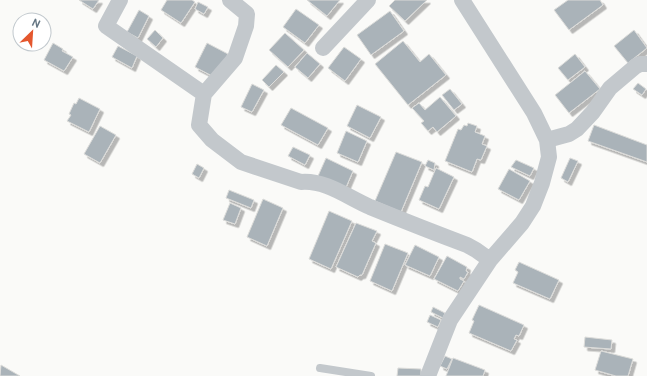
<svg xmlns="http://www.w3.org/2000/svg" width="647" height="376" viewBox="0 0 647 376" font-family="Cabin,sans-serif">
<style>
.building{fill:#aab3b9;stroke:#dcdcda;filter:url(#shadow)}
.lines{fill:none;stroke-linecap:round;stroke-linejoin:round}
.lane{stroke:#c3c8cc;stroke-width:8}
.street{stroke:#c3c8cc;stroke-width:16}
</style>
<defs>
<filter id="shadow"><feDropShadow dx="3.5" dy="3.5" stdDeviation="0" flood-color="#0004"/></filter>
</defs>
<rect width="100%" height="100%" fill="#fafaf8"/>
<path class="building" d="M79 0H99L93 9Z
M167 0H192L195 2 181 23 161 10Z
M307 0H340L327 16Z
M395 0H427L405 21 389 6Z
M568 0H600L603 5 569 30 554 10Z
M198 2 208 7 204 14 195 9Z
M296 9 319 25 305 43 283 27Z
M139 10 149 16 138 38 127 32Z
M390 11 404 31 371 55 357 35Z
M155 30 163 38 156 47 147 39Z
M634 30 647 48 628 63 614 46Z
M285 33 304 50 288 67 269 50Z
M403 41 420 62 429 54 446 75 408 105 375 64Z
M53 43 63 49 62 51 73 57 64 71 44 60Z
M207 43 228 54 216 78 195 67Z
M118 46 137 56 132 68 112 57Z
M344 47 361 59 345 81 328 68Z
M307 53 320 64 308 78 295 67Z
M575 54 585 67 568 80 558 68Z
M276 65 284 72 269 87 262 80Z
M585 71 600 89 569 113 555 95Z
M638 83 646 89 642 95 633 89Z
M252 84 264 90 252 112 241 107Z
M450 89 462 104 454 110 442 95Z
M440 97 456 116 437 132 433 127 428 131 421 123 424 121 412 108 419 103 425 110Z
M79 98 100 109 89 132 67 121 71 115 69 114 74 103 76 104Z
M357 105 381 117 370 138 347 126Z
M291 108 328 128 318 145 281 125Z
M468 123 477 126 475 132 485 136 482 144 487 146 481 160 477 159 472 172 445 161 458 129 461 130 464 125 467 126Z
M594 125 647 145V162L588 141Z
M100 126 116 135 100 163 84 154Z
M346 131 367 141 358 162 337 153Z
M293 147 310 155 305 165 288 156Z
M396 152 422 162 401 212 375 201Z
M326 158 353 171 344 192 318 176Z
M570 158 578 161 568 182 561 178Z
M428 160 435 163 434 170 425 166Z
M516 160 534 168 530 176 511 167Z
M197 164 204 168 199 178 192 174Z
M436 168 454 177 439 209 419 200 425 186 428 187Z
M509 169 530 181 519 200 498 189Z
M229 190 254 200 251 208 226 198Z
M263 199 283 208 267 246 247 237Z
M230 203 241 208 235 224 223 220Z
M329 211 352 221 331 269 309 259Z
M356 223 377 231 372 241 376 243 362 275H360L358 277 336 267Z
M385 244 408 253 392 291 370 281Z
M415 245 439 257 430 276 405 265Z
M447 256 467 267 466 271 468 272 464 279 460 277V279L464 281 458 291 434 279Z
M519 262 559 280 550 299 513 283 518 272 515 270Z
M479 305 524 325 519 336 516 335 514 339 517 340 511 351 469 333 474 321 472 320Z
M433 307 445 313 443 318 431 312Z
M430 315 441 320 438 327 427 322Z
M585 337 612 340 611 349 584 347Z
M601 351 633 359 628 376H616L595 370Z
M445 356 452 359 447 369 440 366Z
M453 358 485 370 483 376H446Z
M1 365 20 376H0Z
M398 368 421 369V376H397Z"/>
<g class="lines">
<path class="lane" d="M320 368 371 376"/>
<path class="street" d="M120 0 106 26 204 94 199 125 212 140 241 162 301 182C326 180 347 197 370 207 402 220 435 233 467 245L476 250 490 260
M323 48 368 0
M204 94 235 58 246 26 247 14 230 0
M547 140 569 134 577 129 593 112 610 88 636 66 640 64H647
M428 376 450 320 490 260 522 223 533 206 542 183 549 157 547 140 534 113 462 0"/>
</g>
<g transform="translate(32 32) rotate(25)"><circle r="19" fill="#ffffff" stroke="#c1c8cd"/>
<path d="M0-3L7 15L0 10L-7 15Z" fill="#e4572e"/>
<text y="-6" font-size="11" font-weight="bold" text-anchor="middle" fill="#657683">N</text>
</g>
</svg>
